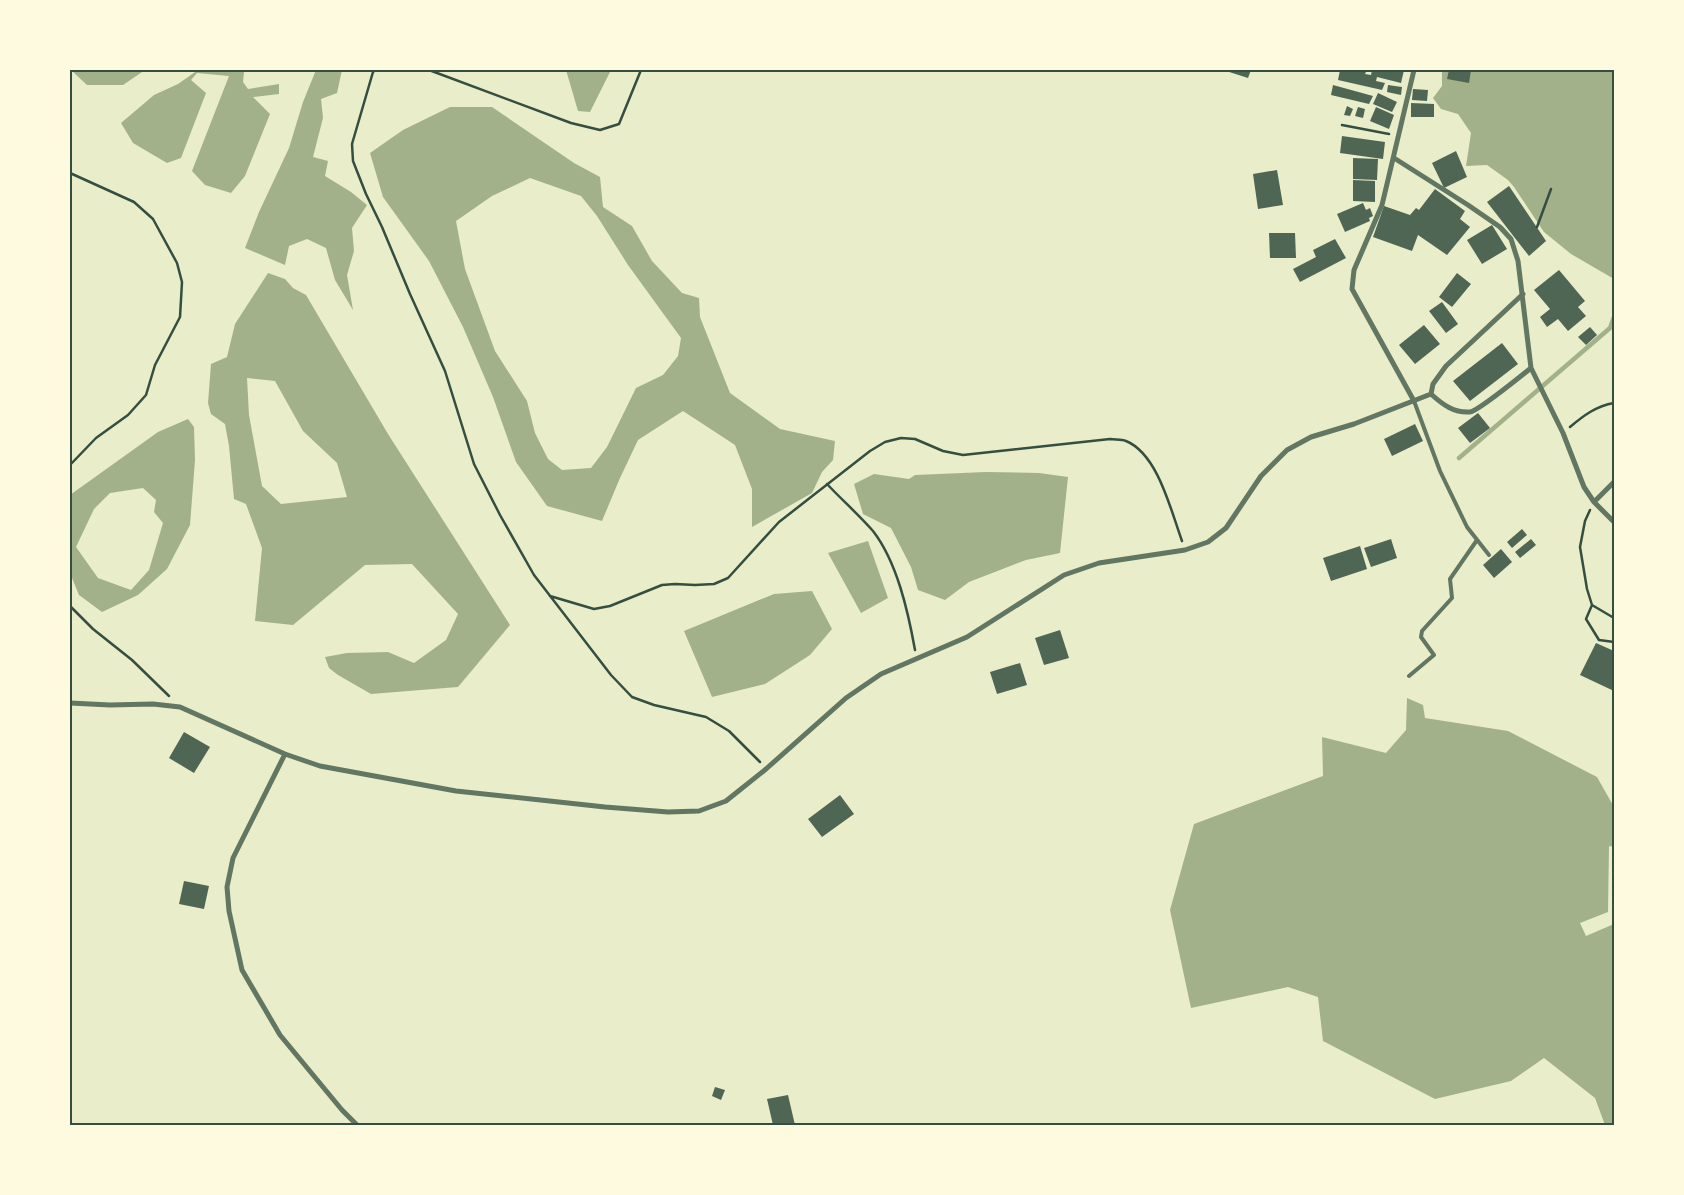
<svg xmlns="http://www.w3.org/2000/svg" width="1684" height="1195" viewBox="0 0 1684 1195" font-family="Roboto,sans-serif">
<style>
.water{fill:#a3b18a;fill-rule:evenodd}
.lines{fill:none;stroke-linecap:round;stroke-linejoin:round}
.stream{stroke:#a3b18a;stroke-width:4.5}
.building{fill:#4f6655}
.path{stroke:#344e41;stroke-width:2.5}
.service{stroke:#617663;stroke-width:4}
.minor{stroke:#617663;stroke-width:5}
.neatline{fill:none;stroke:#344e41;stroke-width:2}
</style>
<rect width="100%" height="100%" fill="#e9edc9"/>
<path class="water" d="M71 70H145L123 85H87Z
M198 70H259L244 72 243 82 248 89 279 84V94L253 97 270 114 245 176 231 193 205 185 192 171 229 76 197 73 191 80 206 93 181 158 167 163 133 143 121 123 154 95 178 84Z
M316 70H342L337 93 321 99 323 118 313 157 328 161 325 176 351 192 367 205 352 228 354 251 347 275 353 310 335 280 326 248 307 239 289 246 285 265 245 248 259 212 289 148 303 102Z
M566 70H607L610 72 590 112 578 111Z
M1442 70H1614V279L1571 254 1544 232 1514 187 1508 180 1487 165 1466 166 1471 133 1458 114 1441 109 1433 98 1442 86Z
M450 107H492L574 163 600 177 603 207 632 226 652 261 682 293 699 298 700 317 730 393 780 429 835 441 833 460 822 472 812 493 752 527V489L735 445 683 411 638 440 620 478 602 521 547 506 516 462 493 397 463 327 429 261 383 197 370 153 403 130ZM530 178 581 196 597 216 628 265 681 338 678 356 663 375 636 388 607 447 591 468 562 470 548 459 535 433 527 401 495 351 465 269 456 221 492 196Z
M268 273 285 279 293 288 306 295 388 434 510 625 458 687 371 694 338 675 329 668 325 657 347 653 388 652 414 663 446 640 458 614 412 564 365 565 293 625 255 621 262 548 246 504 234 499 229 446 225 424 211 414 208 403 211 364 227 357 235 324ZM247 378 275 381 303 431 337 463 347 497 281 504 262 486 249 415Z
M188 419 194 427 195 460 190 525 167 569 138 595 102 612 79 595 70 573V495L158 432ZM143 488 156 500 154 512 163 523 149 570 131 590 98 578 76 547 94 509 110 493Z
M986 472 1039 473 1068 477 1060 553 1026 560 969 582 945 600 918 590 911 567 891 528 863 514 854 484 874 474 909 479 915 475Z
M868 541 888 598 861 613 828 553Z
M812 591 832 629 810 655 765 684 712 697 684 631 774 594Z
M1407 698 1423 705 1425 718 1508 731 1597 777 1614 807V847L1609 846 1608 912 1580 923 1586 936 1614 924V1125H1605L1595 1098 1544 1058 1511 1081 1435 1099 1323 1041 1318 997 1288 987 1191 1008 1170 910 1194 824 1323 776 1322 737 1386 753 1406 730Z"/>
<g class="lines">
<path class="stream" d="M1459 458 1610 328 1614 317"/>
</g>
<path class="building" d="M1223 70H1251L1248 78Z
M1340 70H1367L1365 74 1371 75 1372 70H1404L1401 83 1377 77 1376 81 1385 83 1382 90 1338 80Z
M1449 70H1471L1469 83 1447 79Z
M1333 85 1373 96 1369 104 1331 95Z
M1388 85 1402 87 1401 95 1387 92Z
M1413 89 1428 90 1427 101 1412 100Z
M1378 93 1397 102 1392 112 1373 104Z
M1411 103 1434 104V117H1411Z
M1347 106 1353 109 1350 116 1344 115Z
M1358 107 1365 109 1363 118 1355 116Z
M1376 107 1394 115 1389 129 1370 121Z
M1342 136 1385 142 1383 159 1340 153Z
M1456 151 1467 177 1444 188 1432 163Z
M1353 158 1378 159 1377 180 1353 179Z
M1277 170 1283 205 1258 209 1253 174Z
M1353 180 1375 181V202L1353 201Z
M1509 186 1546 241 1529 256 1487 202Z
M1435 189 1465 211 1460 219 1470 227 1447 255 1418 235 1412 251 1373 237 1384 206 1410 215 1416 208 1419 210Z
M1363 203 1366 210 1370 208 1373 216 1369 218 1370 221 1345 232 1337 214Z
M1492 225 1507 249 1482 264 1467 240Z
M1269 233H1295L1296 258H1270Z
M1335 239 1346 258 1300 282 1293 269 1316 257 1313 250Z
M1559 270 1585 301 1578 307 1586 316 1568 331 1558 319 1547 327 1540 317 1550 309 1534 290Z
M1457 273 1471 284 1452 307 1439 297Z
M1442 302 1458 324 1446 333 1429 311Z
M1424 325 1440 344 1415 364 1399 345Z
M1590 327 1597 335 1586 345 1578 337Z
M1502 343 1518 364 1470 401 1453 381Z
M1478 413 1490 428 1470 443 1458 428Z
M1415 424 1423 441 1392 456 1384 439Z
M1522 529 1527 535 1512 548 1507 542Z
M1391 539 1397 558 1371 567 1364 548Z
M1531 539 1536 545 1520 558 1515 552Z
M1360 546 1367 569 1331 581 1323 558Z
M1501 549 1512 562 1494 578 1483 565Z
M1060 630 1069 658 1044 665 1035 638Z
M1596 643 1614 651V691L1580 675Z
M1020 663 1027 685 997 694 990 672Z
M184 732 210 747 194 773 169 758Z
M840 795 854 814 822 837 808 819Z
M184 881 209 886 204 909 179 904Z
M715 1087 725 1090 721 1100 712 1096Z
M788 1095 795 1125H773L767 1099Z"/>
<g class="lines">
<path class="path" d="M375 70 373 72 352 144 353 161 366 194 382 227 410 294 445 371 474 464 500 515 534 575 611 675 632 697 654 705 706 717 729 731 760 762
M429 70 571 123 600 130 619 124 641 70
M1342 125 1389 134
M70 173 134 202 153 219 177 263 182 282 180 317 155 365 146 395 128 415 96 438 70 465
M1537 227 1551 189
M1570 427C1583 416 1596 406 1614 403
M827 484C842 500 859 515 873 531 897 562 908 611 915 650
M1590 510 1585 521 1580 547 1587 589 1592 605 1586 619 1599 640 1614 642
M550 596 594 609 610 606 662 585 675 584 695 585 714 584 728 578 779 522 870 451 885 442 901 438 915 439 943 451 963 455 1110 439C1115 440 1121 439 1126 441 1158 454 1171 511 1182 541
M1592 605 1614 618
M70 606 93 629 132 660 169 696"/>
<path class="service" d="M1414 401 1440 471 1467 527 1489 555
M1409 676 1434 655 1421 637 1422 631 1452 598 1450 579 1477 540"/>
<path class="minor" d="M1414 70 1382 205 1354 270 1352 289 1414 401
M1394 158 1468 205 1500 227 1511 239 1518 261 1531 368 1563 433 1584 487 1594 502 1614 522
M1431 394 1433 384 1446 366 1523 294
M1431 394C1443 405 1454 413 1470 412 1478 411 1521 376 1531 368
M1594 502 1614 482
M70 703 110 705 153 704 180 707 285 754 320 766 456 791 605 807 668 812 699 811 726 801 766 769 846 698 881 674 967 637 1064 575 1099 563 1185 550 1208 542 1226 528 1261 476 1287 450 1311 437 1354 424 1431 394
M285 754 233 858 227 887 229 911 242 970 280 1035 342 1110 357 1125"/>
</g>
<rect width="1684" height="1195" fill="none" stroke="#fefae0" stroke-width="142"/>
<rect x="71" y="71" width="1542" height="1053" class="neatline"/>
</svg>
